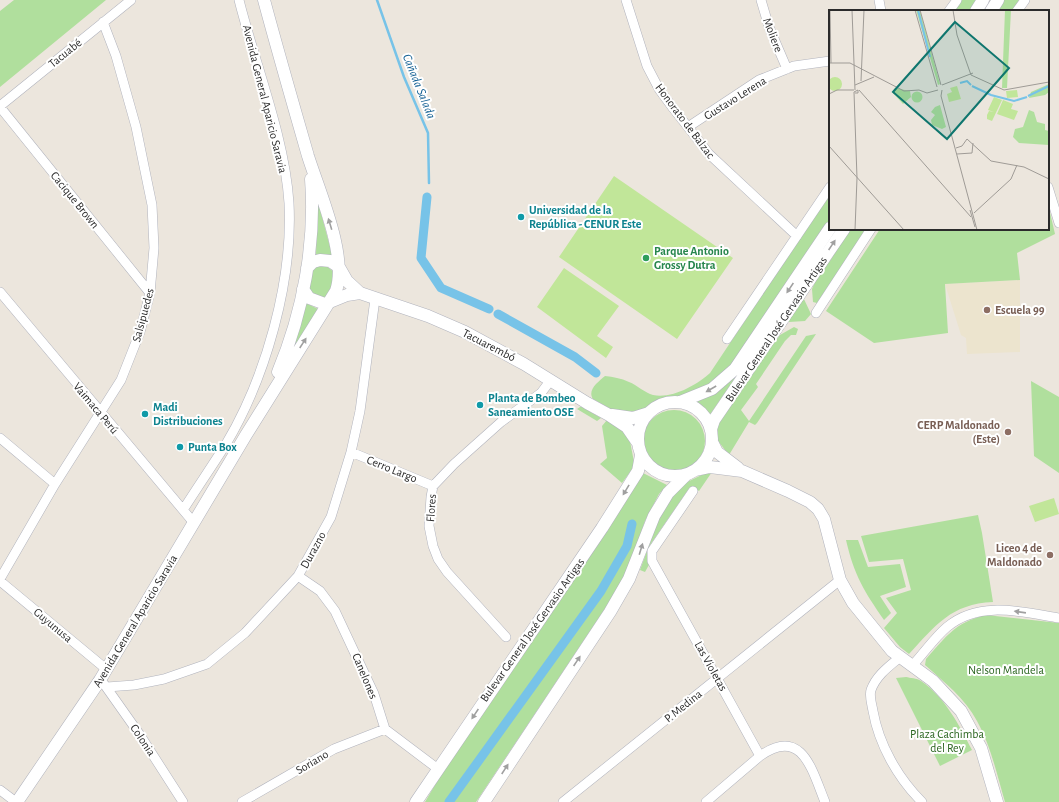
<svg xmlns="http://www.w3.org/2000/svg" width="1059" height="802" viewBox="0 0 1059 802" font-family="'Alegreya Sans',sans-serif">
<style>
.education{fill:#ece4ce}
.green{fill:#b0df9d}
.pitch{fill:#c1e699}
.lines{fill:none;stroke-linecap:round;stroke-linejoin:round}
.stream{stroke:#77c3e8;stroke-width:2.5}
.canal{stroke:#77c3e8;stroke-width:9}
.street-casing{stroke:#b1b3bd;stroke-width:10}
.secondary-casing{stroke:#b1b3bd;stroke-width:13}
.street{stroke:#fff;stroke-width:9}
.secondary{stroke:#fff;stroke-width:12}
.oneway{fill:#a0a0a0}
.culture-dot{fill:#0f9aa8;stroke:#fff;stroke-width:1.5}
.leisure-dot{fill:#2e9e5b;stroke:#fff;stroke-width:1.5}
.education-dot{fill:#8d6e63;stroke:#fff;stroke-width:1.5}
.labels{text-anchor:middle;stroke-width:4;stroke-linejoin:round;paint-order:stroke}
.street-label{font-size:12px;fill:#2b2b2b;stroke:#fff}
.culture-label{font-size:12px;font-weight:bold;fill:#0d838f;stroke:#fff;text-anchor:start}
.leisure-label{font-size:12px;font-weight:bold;fill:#27864d;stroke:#fff;text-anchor:start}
.education-label{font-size:12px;font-weight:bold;fill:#785e54;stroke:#fff;text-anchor:end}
.park-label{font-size:12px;fill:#29641e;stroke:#fff}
.water-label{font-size:13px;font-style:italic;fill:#156194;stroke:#fff}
.inset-river{fill:none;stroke:#77c3e8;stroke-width:2}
.inset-road{fill:none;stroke:#9f9b96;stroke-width:1}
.view{fill:#0f766e;fill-opacity:0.15;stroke:#0f766e;stroke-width:2}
.inset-edge{fill:none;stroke:#2b2b2b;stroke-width:2}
</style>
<rect width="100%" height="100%" fill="#ece6dd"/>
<path class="education" d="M1020 280V352L967 354 966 338 961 335 945 284Z"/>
<path class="green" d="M14 0H106L0 87V11Z
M959 0H976L969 11H951Z
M1003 0H1019L1012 11H996Z
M830 193V219L732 365 713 382 682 396 656 401 636 414 616 412 593 399C587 390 598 382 605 376 613 377 621 378 629 382 637 385 645 393 653 395 672 399 697 385 710 373Z
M317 198 333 258 316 256Z
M1048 204 1055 234 1017 253 1020 280 945 284 948 333 874 343 826 311 880 229H1048Z
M834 229H837L709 416 694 402 712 394Z
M848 229H866L817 303 813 302 812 289 816 280 832 258 834 251Z
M324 264 335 273 331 292 323 299 309 292 312 268Z
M803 297 811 314 805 321 789 322 787 321Z
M306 303 320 310 284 366Z
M794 327 798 329 796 335H791L785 341 756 384 758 387 741 410 749 421 806 336 816 334 757 423 755 425 749 422 729 455 718 441 717 422 780 335Z
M1031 381 1059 397V473L1034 456Z
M580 407H582L601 418 597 421 577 409Z
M643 441a31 31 0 1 1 62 0a31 31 0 1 1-62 0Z
M607 420 624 429 629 436 634 462 633 468 622 483 600 464 607 458 602 426Z
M714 469 699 491 693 487H690L650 545 647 555 650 563 645 572 640 570 665 502 683 484Z
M643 473 667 485 659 494 645 521 626 577 476 802H425L452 756Z
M978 515 982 533 993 602C951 604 936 625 909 654L900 647 884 628 897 613 886 598 911 590 903 559 869 562 861 536Z
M846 540H858L868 567 900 564 906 587 880 596 891 613 884 620C864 591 854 575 846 540Z
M986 615 1059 623V802H1005C997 775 991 746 977 721 965 698 944 682 925 665L926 659C947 636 954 623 986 615Z
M906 677C910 678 917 678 921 681 944 696 960 726 972 750L940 766 896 678Z"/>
<path class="pitch" d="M614 176 733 258 677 339 559 257Z
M564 268 619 306 597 336 613 347 606 358 537 307Z
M1054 498 1059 514 1035 522 1029 506Z"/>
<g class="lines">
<path class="stream" d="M377 0 404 77 428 133 429 183"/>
<path class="canal" d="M427 197 421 258 441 288 489 309
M498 314 575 357 596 373
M449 802 601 591 627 546 632 524"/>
<defs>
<path id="street" d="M626 0 647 66 659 89 673 108 709 154 797 236
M761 0 769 27 787 69
M879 0 881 11
M949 11 957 0
M1017 11 1025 0
M0 106 131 0
M0 107 150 293
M688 127 759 80 794 66 830 61
M1048 187 1059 223
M0 292 194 523
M816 313 871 229
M727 339 830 187
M0 438 55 484
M351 452 433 486
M693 491 652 551V561L760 756
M183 510C197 488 212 466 226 444 266 377 293 281 289 203 285 138 255 64 239 0
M298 576 320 591 335 611 374 694 385 729 438 769
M0 579 55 484 121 380 140 332 150 293 154 248 152 205 136 127 116 56 103 22
M0 581 106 669
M506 637 447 572 438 559 433 546 429 526 431 497 433 486 454 464 501 422 541 393 550 381
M899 658C888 667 876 676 871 690 869 696 872 705 873 711 879 745 898 778 922 802
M912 666C924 653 934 638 947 627 979 600 1022 612 1059 618
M104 684 140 735 183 802
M107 687 134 685 164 679 207 664 245 633 298 576 331 517 351 452 360 411 375 299
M0 790 16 802
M242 802 334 749 385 729
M563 802 840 580
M706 802 760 756C802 726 812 770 825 802"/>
<path id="secondary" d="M976 11 983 0
M991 11 998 0
M307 268 313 262 320 260 330 261 339 267 347 281 360 293 428 316 465 332 524 364 587 403 609 415 627 427 638 443
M303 289 309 298 325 304 347 295 360 293
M278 372C303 312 316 244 311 179
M680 402 712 389 735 369 830 228
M638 439a37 37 0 1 1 74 0a37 37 0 1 1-74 0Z
M612 415 633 418 649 413
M711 429 714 420 844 229
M712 442 717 452 738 468
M696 470 710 467 742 471 788 491 810 502 818 509 824 519 840 580 853 603 892 651 933 681 961 711 981 748 997 802
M17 802 100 680 246 435 336 291C348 256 319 191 308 156 293 104 278 52 264 0
M416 802 602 528 638 471 641 455
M484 802 610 612 629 579 654 516 668 493 686 475"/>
</defs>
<use href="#street" class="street-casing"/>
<use href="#secondary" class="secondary-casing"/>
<use href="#street" class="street"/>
<use href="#secondary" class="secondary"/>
</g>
<defs><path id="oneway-solid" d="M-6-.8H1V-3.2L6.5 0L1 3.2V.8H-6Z"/></defs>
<g class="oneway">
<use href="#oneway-solid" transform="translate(330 224) rotate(-107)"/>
<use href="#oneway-solid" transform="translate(832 245) rotate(-56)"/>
<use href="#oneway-solid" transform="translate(790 288) rotate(124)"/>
<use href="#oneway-solid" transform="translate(303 343) rotate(-57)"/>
<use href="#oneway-solid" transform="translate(711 389) rotate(150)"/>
<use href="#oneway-solid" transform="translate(626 490) rotate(121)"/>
<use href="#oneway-solid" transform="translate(641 549) rotate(-73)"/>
<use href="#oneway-solid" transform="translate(1020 612) rotate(-172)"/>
<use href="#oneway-solid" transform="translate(577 661) rotate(-56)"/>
<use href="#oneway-solid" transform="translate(475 714) rotate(124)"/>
<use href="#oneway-solid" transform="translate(505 769) rotate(-57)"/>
</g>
<g class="culture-dot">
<circle cx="521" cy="217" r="4"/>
<circle cx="480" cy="405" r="4"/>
<circle cx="145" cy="414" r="4"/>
<circle cx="180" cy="447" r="4"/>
</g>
<circle class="leisure-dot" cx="646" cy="258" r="4"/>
<g class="education-dot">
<circle cx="987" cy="310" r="4"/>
<circle cx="1008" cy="432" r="4"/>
<circle cx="1050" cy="555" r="4"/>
</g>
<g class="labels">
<g class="street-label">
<text transform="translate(773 35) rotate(69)" y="4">Moliere</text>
<text transform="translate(65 53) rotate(-39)" y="4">Tacuabé</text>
<text transform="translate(735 98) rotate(-32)" y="4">Gustavo Lerena</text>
<text transform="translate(265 99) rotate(76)" y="4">Avenida General Aparicio Saravia</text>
<text transform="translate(685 121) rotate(53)" y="4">Honorato de Balzac</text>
<text transform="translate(75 200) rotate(51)" y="4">Cacique Brown</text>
<text transform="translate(143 315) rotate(-75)" y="4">Salsipuedes</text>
<text transform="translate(776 329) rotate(-56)" y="4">Bulevar General José Gervasio Artigas</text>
<text transform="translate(489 345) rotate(27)" y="4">Tacuarembó</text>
<text transform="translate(96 408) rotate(50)" y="4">Vaimaca Perú</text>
<text transform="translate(392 469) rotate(22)" y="4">Cerro Largo</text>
<text transform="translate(431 508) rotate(-86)" y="4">Flores</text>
<text transform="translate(313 550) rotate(-61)" y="4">Durazno</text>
<text transform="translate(135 621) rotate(-59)" y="4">Avenida General Aparicio Saravia</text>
<text transform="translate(53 625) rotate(40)" y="4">Guyunusa</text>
<text transform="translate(532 630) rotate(-55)" y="4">Bulevar General José Gervasio Artigas</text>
<text transform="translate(711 666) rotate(61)" y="4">Las Violetas</text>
<text transform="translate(365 676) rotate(67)" y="4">Canelones</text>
<text transform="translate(683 706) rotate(-39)" y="4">P. Medina</text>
<text transform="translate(143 740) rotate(56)" y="4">Colonia</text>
<text transform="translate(312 762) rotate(-31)" y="4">Soriano</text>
</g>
<g class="culture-label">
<text x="529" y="214">Universidad de la<tspan x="529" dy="14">República - CENUR Este</tspan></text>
<text x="488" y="402">Planta de Bombeo<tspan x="488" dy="14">Saneamiento OSE</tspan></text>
<text x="153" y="411">Madi<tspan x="153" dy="14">Distribuciones</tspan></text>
<text x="188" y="451">Punta Box</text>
</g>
<g class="leisure-label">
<text x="654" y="255">Parque Antonio<tspan x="654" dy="14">Grossy Dutra</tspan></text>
</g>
<g class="education-label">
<text x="995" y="314" text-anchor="start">Escuela 99</text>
<text x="1000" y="429">CERP Maldonado<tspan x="1000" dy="14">(Este)</tspan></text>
<text x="1042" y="552">Liceo 4 de<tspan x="1042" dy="14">Maldonado</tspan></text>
</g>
<g class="park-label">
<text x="1006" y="674">Nelson Mandela</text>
<text x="947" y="738">Plaza Cachimba<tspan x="947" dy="14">del Rey</tspan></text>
</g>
<g class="water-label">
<text transform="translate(420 86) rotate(68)" y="5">Cañada Salada</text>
</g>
</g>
<g transform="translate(829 10)">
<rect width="220" height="220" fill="#ece6dd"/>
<path d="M87 0H91L111 74 109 75ZM176 0H182L178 78H173ZM220 74V82L216 85 200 88 202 82ZM66 78 81 81 82 87 74 94 63 82ZM82.5 87a5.5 5.5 0 1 1 11 0a5.5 5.5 0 1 1-11 0ZM111 95 117 117 113 119 103 115 102 110 106 105 102 102 106 97ZM200 100 205 102 208 112 216 114V120L220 121V135L190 133 184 127 186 119 194 117Z" fill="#b0df9d"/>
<path d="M-1 74a7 7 0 1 1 14 0a7 7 0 1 1-14 0ZM128 76 132 89 120 92 118 84 123 82 121 78ZM188 80 189 87 178 88 177 81ZM165 87 173 90 163 111 158 109V105L160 101 165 102 159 100ZM174 90 184 94 182 99 189 101 185 110 168 104 171 97 180 101 171 97Z" fill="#c1e699"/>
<path class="inset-river" d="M89 0 101 47M131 73 138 71 142 75M143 76 162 85 185 91 198 87M199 86 220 76"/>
<path class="inset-road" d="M1 0 2 53M23 0 26 80M86 0 108 77M91 0 112 75M124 0 128 25 142 65 175 80 220 72M0 53H21L75 81 90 80 98 83 109 80M32 71 35 0M26 75 45 67M113 75 144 63M30 80 142 207M113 80 112 86 148 220M26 83H29V80L25 82 28 168 26 220M0 84 8 80H25M0 136 75 220M127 138 133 136 138 129 162 151 195 157 220 169M128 144 143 143 144 133M141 200 146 217M145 203 182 169 188 155"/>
<path class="view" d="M126 12 180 58 118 129 64 82Z"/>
<rect width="220" height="220" class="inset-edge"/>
</g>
</svg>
